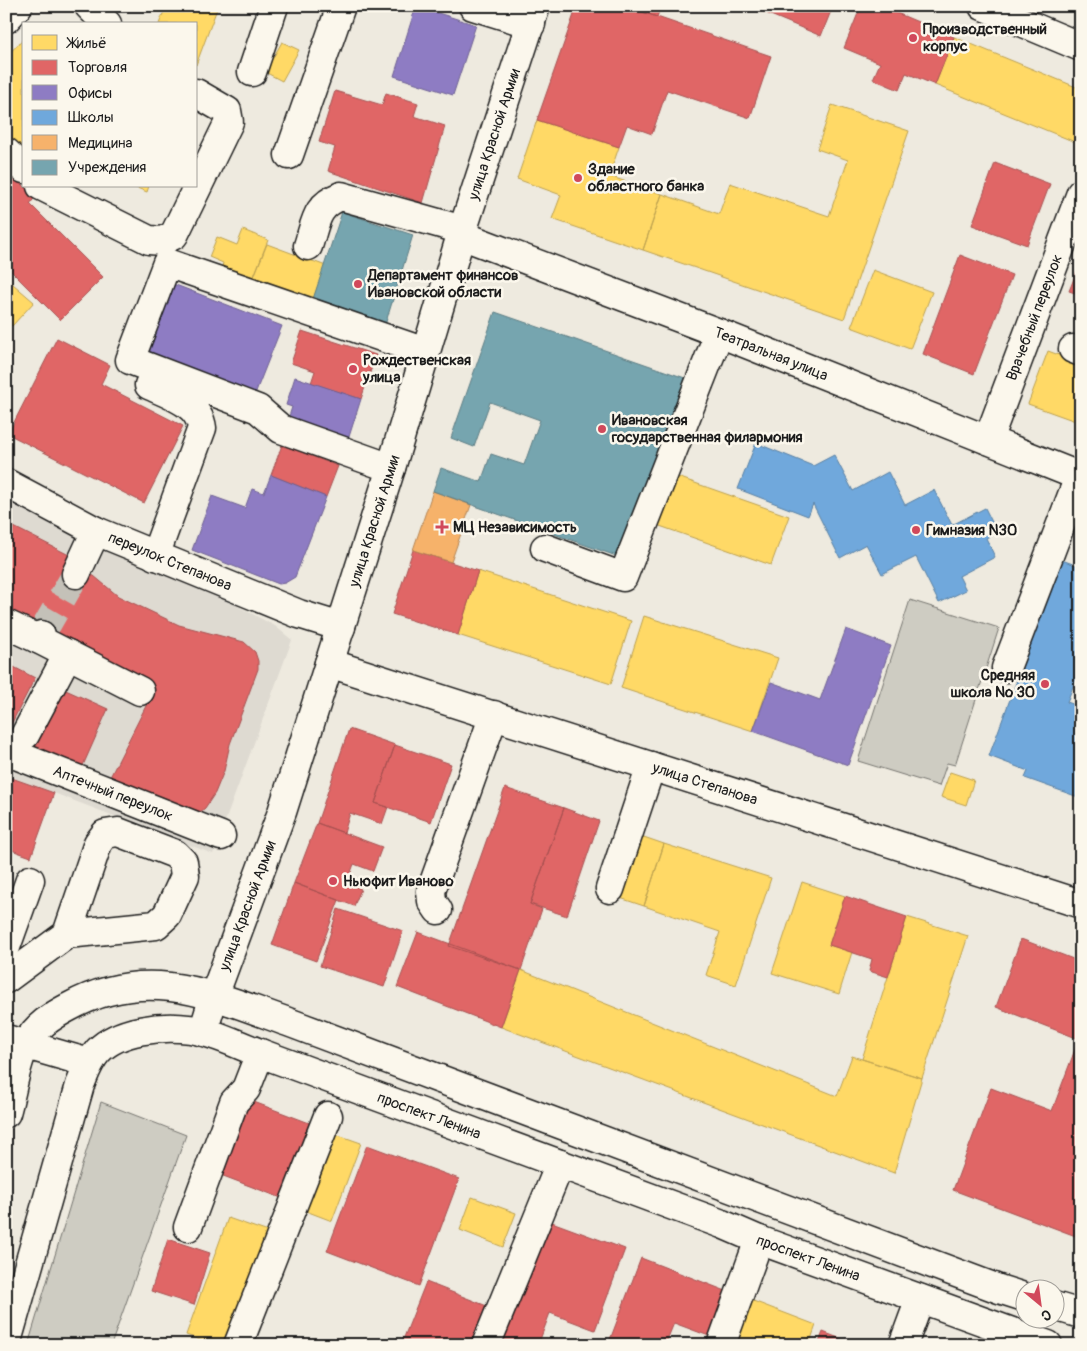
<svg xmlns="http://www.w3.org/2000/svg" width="1087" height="1351" viewBox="0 0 1087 1351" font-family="Pangolin,sans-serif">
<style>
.built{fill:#dedad1}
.green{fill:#ceccc2;stroke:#75746f}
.homes{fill:#ffd966;stroke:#bba050}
.shops{fill:#e06666;stroke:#a55050}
.offices{fill:#8e7cc3;stroke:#6c5f91}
.schools{fill:#6fa8dc;stroke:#567ea2}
.health{fill:#f6b26b;stroke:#b58553}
.public{fill:#76a5af;stroke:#5b7c83}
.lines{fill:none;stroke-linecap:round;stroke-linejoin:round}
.minor-tunnel{stroke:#c4c1b8;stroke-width:28;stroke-dasharray:28 14;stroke-linecap:butt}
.minor-casing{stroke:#1c1c1c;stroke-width:31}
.major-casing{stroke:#1c1c1c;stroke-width:31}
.highway-casing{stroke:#1c1c1c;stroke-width:31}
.minor{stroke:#fbf7ec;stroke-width:28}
.major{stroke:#fbf7ec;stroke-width:28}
.highway{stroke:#fbf7ec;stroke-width:28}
.poi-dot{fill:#d1495b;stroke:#fbf7ec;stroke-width:2}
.labels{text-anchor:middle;stroke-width:5;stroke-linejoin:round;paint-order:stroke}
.poi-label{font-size:15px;font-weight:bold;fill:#1c1c1c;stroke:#fbf7ec;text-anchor:start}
.street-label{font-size:15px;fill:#1c1c1c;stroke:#fbf7ec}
</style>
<rect width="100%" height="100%" fill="#eeeadf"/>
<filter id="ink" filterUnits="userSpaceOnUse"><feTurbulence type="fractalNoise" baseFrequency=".02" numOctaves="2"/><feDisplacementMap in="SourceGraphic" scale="10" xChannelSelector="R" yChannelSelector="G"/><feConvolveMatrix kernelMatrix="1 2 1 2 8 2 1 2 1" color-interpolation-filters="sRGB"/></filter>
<g filter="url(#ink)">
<path class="built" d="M6 483 275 626 292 640 213 854 54 793 31 857 6 848Z"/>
<path class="green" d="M910 600 999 628 955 765 947 763 939 786 858 761Z
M101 1102 186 1135 111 1345H28Z"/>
<path class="homes" d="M166 6H218L196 65V24H159Z
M954 37 1081 89V127L1075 142 935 85Z
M24 39V162L6 144V56Z
M282 42 299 50 282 81 265 72Z
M832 105 909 131 844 319 643 250 662 194 719 214 730 183 829 216 848 160 817 149Z
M537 120 619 147 609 176 662 194 643 250 552 219 561 195 517 179Z
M132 186H149L147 192Z
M243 230 268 240 253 279 222 267 223 263 209 257 217 237 237 245Z
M267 244 326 266 312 302 253 279Z
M873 270 932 292 910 349 851 327Z
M6 278 34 302 12 326 6 321Z
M1048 351 1081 363V423L1028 404Z
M672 475 789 516 771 565 654 524Z
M478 571 631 621 611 684 458 635Z
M644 616 778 658 753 731 621 688Z
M950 772 974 780 966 805 941 797Z
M638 835 664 844 644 906 617 897Z
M664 844 771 878 736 985 706 975 720 932 644 906Z
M802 882 845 896 829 945 852 952 839 994 772 973Z
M907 917 968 936 922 1078 862 1059Z
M521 970 837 1096 852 1056 922 1078 894 1173 501 1027Z
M327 1131 361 1143 332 1221 298 1208Z
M472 1197 516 1213 503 1247 460 1230Z
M228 1218 274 1234 234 1345H214L186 1335Z
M748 1299 816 1325 809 1345H730Z"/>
<path class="shops" d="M577 6H625L771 56 750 118 667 90 652 134 627 125 619 147 537 120Z
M625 6H661L657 17Z
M749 6H833L821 36Z
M861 6H880L954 37 935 85 906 73 899 90 873 79 880 63 844 48Z
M335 91 382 105 386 93 418 103 414 116 445 126 423 203 328 171 335 147 319 142Z
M995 163 1050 184 1027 245 972 225Z
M6 168 35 197 30 204 103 277 60 320 6 266Z
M960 255 1012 275 974 374 923 354Z
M1081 261V295L1069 291Z
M302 331 376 355 361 399 311 383 315 371 291 363Z
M57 338 110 365 101 384 183 426 144 503 8 434Z
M282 445 338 466 326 497 271 475Z
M6 523 73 557 88 575 94 576 118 596 179 625 244 642 255 652 258 661V669L230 744 224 771 215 793 205 808 199 813 104 789 153 692 6 618Z
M413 550 478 571 458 635 392 614Z
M6 663 35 678 6 734Z
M59 687 108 709 81 770 32 749Z
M349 729 395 745 375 803 388 807 382 824 350 813 344 833 317 823Z
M395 745 451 764 431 822 375 803Z
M6 776 54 793 31 857 6 848Z
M505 788 564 808 530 904 542 909 521 970 449 946Z
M564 808 599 821 567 916 530 904Z
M317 823 382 847 373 871 354 864 347 883 361 889 354 906 294 883Z
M294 883 339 900 316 961 272 945Z
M845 896 907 917 888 977 869 971 872 959 829 945Z
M338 909 403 931 384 987 320 966Z
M418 932 521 970 501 1027 397 987Z
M1021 939 1081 962V1238L953 1190 991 1088 1052 1111 1079 1039 996 1007Z
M246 1099 320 1127 292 1202 218 1174Z
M367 1145 459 1179 419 1286 327 1251Z
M541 1218 625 1249 595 1330 550 1313 538 1345H493Z
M168 1239 210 1253 194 1305 151 1291Z
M641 1258 726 1291 709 1336 674 1323 665 1345H608Z
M426 1282 492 1308 478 1345H401Z
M823 1332 857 1345H818Z"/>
<path class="offices" d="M416 6 476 25 453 95 394 76Z
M168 282 282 326 251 404 137 360Z
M295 377 361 399 347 443 287 423 292 407 286 405Z
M271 475 326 497 295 577 285 583 279 584 192 550 212 496 245 508 252 489 264 493Z
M846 629 891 646 848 765 753 731 771 682 820 700Z"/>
<path class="schools" d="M756 443 813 466 834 455 853 491 888 472 905 505 934 490 952 525 985 508 997 532 986 538 995 557 959 576 966 590 939 603 916 557 882 574 866 544 840 558 813 504 808 516 738 489Z
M1051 556 1081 567V666L1067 702 1081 707V798L1025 778 1028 771 989 756 1049 594 1038 590Z"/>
<path class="health" d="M433 491 471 505 451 562 413 550Z"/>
<path class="public" d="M342 212 413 235 385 325 312 302Z
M495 312 685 378 622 558 433 491 441 468 481 482 491 454 524 465 540 420 490 402 474 447 451 438Z"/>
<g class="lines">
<path class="minor-tunnel" d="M41 635 76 574"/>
<defs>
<g id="minor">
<path d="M89 6 107 24"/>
<path d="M473 6 531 24"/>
<path d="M983 6 1081 47"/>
<path d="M252 72 274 6"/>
<path d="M6 152 24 169"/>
<path d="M289 155 341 6"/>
<path d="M41 186 149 240 162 241 174 235 229 122 227 111 196 93"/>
<path id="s1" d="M461 235 719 333 1081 477"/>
<path d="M308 246C316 222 315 206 341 196L463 230"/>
<path d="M1073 349 1081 352"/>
<path d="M149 385C170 395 199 403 202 428L155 556"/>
<path id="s2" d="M988 440 1081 193"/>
<path d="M391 468 281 429 258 409 130 360 167 263 425 352"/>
<path id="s3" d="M6 483 96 531 299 614 341 627"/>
<path d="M545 548 623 577 719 333"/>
<path d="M76 574 96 531"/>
<path d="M6 624 38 639"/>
<path d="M41 635 38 639 140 691"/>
<path id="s4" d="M329 663 1081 904"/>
<path d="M1006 668 1079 477"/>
<path d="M25 735 68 654"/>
<path id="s5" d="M6 751 221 836"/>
<path d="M610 889 651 766"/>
<path d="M438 910 432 901 431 891 494 715"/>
<path d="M6 947 30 880"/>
<path d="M6 979 67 934 156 925 167 915 185 876 183 862 175 854 118 832 105 834 98 843 67 934"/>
<path d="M6 1039 89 1063"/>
<path d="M188 1227 234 1102 246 1089 260 1053"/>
<path d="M238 1345 328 1116"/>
<path d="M486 1345 560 1164"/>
<path d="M721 1345 759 1240"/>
<path d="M903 1345 920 1299"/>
</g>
<g id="major">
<path d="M6 19 18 6"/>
<path id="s6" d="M203 1032 214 996 282 812 391 468 461 235 536 6"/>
</g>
<g id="highway">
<path d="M6 1113C12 1093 16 1061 26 1044 36 1026 52 1016 69 1007 147 964 212 995 288 1022L999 1289 1024 1297"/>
<path d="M1054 1306 1081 1314"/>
<path id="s7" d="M6 1345 80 1085C85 1073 89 1061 98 1051 118 1030 162 1025 190 1029 213 1032 238 1045 260 1053L722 1224 759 1240 1048 1345"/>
</g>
</defs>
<use href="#minor" class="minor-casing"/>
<use href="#major" class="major-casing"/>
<use href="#highway" class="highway-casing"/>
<use href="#minor" class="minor"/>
<use href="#major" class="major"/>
<use href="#highway" class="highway"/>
</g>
</g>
<g class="poi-dot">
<circle cx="913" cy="38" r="5"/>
<circle cx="578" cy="178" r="5"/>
<circle cx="358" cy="284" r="5"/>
<circle cx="353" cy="369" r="5"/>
<circle cx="602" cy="429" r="5"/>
<path d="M439.5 519.5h5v5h5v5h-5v5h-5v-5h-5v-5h5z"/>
<circle cx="916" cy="530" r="5"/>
<circle cx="1045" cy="684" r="5"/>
<circle cx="333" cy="881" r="5"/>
</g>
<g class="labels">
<g class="poi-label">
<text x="923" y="34">Производственный<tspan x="923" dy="17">корпус</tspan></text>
<text x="588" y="174">Здание<tspan x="588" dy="17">областного банка</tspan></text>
<text x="368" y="280">Департамент финансов<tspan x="368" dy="17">Ивановской области</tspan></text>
<text x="363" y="365">Рождественская<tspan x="363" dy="17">улица</tspan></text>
<text x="612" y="425">Ивановская<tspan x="612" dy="17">государственная филармония</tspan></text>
<text x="453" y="532">МЦ Независимость</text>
<text x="926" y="535">Гимназия N30</text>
<text x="1035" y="680" text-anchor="end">Средняя<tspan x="1035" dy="17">школа № 30</tspan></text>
<text x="343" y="886">Ньюфит Иваново</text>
</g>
<g class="street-label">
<text dy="5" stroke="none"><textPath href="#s6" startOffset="944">улица Красной Армии</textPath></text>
<text dy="5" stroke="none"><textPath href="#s2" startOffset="131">Врачебный переулок</textPath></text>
<text dy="5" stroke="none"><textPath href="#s1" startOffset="332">Театральная улица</textPath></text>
<text dy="5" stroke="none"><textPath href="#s6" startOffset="539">улица Красной Армии</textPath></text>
<text dy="5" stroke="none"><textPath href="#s3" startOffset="182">переулок Степанова</textPath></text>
<text dy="5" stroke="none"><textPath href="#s4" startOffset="395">улица Степанова</textPath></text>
<text dy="5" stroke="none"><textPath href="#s5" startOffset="115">Аптечный переулок</textPath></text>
<text dy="5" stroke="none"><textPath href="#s6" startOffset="134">улица Красной Армии</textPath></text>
<text dy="5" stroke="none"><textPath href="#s7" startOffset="661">проспект Ленина</textPath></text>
<text dy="5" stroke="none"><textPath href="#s7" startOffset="1066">проспект Ленина</textPath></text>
</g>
</g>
<rect width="1087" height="1351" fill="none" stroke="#fbf7ec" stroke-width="25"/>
<rect x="12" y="12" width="1062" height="1326" fill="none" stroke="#1c1c1c" stroke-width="2" filter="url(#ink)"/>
<rect x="22" y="22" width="175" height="165" fill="#fbf7ec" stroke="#a29f99"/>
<rect x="32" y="35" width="25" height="15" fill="#ffd966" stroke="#a29f99"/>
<text x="68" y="48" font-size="15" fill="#1c1c1c">Жильё</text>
<rect x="32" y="60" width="25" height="15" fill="#e06666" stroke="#a29f99"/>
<text x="68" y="72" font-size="15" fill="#1c1c1c">Торговля</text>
<rect x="32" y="85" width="25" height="15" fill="#8e7cc3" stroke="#a29f99"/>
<text x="68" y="98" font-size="15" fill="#1c1c1c">Офисы</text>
<rect x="32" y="110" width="25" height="15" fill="#6fa8dc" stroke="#a29f99"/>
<text x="68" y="122" font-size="15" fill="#1c1c1c">Школы</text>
<rect x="32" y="135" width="25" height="15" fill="#f6b26b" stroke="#a29f99"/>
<text x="68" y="148" font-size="15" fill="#1c1c1c">Медицина</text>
<rect x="32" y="160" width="25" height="15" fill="#76a5af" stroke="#a29f99"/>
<text x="68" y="172" font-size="15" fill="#1c1c1c">Учреждения</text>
<g transform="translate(1040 1304) rotate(151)"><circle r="24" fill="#fbf7ec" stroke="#a29f99"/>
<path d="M0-4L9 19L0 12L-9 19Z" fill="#d1495b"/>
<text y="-8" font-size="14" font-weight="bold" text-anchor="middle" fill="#1c1c1c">С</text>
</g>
</svg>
